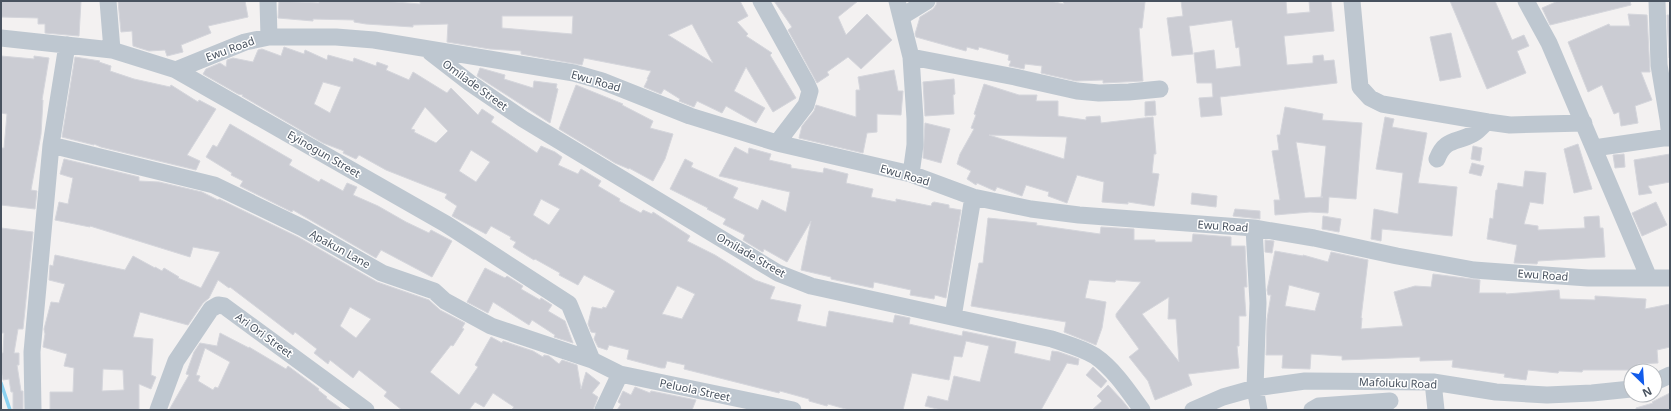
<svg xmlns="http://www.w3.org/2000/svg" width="1671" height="411" viewBox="0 0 1671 411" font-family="'Noto Sans',sans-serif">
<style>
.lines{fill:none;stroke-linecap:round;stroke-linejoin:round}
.stream{stroke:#8bd1f0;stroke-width:3.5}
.building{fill:#cbccd3;stroke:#d5d6dc;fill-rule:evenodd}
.minor{stroke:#bec7d0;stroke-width:17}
.labels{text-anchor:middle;stroke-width:3;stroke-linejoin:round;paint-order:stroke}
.street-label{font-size:11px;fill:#48525f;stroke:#fff}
</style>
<rect width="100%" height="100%" fill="#f3f1f1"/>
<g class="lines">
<path class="stream" d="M1 383 10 410"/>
</g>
<path class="building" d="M1 1H81L79 36 45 33V24H38V18L1 17Z
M118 1H245L248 17 208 26 211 33 181 45 183 52 167 56 165 50 149 51 133 46 132 31 121 32Z
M279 1 319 3V1H383L420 4V1H740L748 16 737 22 748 34 746 36 772 53 770 55 796 98 773 112 746 67 734 91 765 108 756 123 726 106 722 113 697 101 694 107 679 101 680 99 664 89 661 94 644 87 648 79H647L651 71 584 58 582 65 521 54V51L490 49 447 42 448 24 413 25V27L366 24 354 22V20L313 19V21L278 18ZM502 16H573L572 34 502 28ZM692 24 713 63 668 35Z
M774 1H858L838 17 846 35 867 14 892 40 861 69 848 57 827 72 829 75 817 83 788 30 792 27Z
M937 1H1050L1064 4 1063 1 1145 2 1142 28H1139L1143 81 1103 83V80L1076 81 1041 73 1042 66 1025 64 1024 69 1009 66 1011 61 1008 60 1009 55 979 47 978 50 967 47 966 51 916 37 915 34 920 17 933 9 936 5Z
M1181 1H1286L1287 14 1310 12 1309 1H1331L1334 31 1284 36 1287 65 1313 63V56L1323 55 1324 61 1334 60 1337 83 1220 97 1222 115 1201 117 1199 98 1213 97 1212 83H1197L1194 53 1214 50 1216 69 1241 66 1239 47 1236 48 1232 20 1189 26 1193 54 1172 56 1167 18 1183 16Z
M1450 1H1495L1512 40 1524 35 1529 46 1517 51 1526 73 1487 89Z
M1558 1H1630L1631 5 1550 25 1542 8Z
M1628 14 1647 15 1650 72H1641L1652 100 1635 106 1638 123 1621 126 1619 112 1614 114 1602 85 1588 92 1568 42 1609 24 1610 26H1630Z
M1667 15H1670V58H1669Z
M1451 33 1461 77 1440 81 1430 37Z
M284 47 304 54 305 50 327 60 328 55 353 62 354 58 376 66 377 62 388 66 386 70 409 80 413 72 447 93 451 88 478 115 482 109 494 117 491 122 537 153 541 146 555 152 562 157 558 165 578 174 581 169 601 181 598 186 620 199 619 201 641 213 643 210 652 214 653 212 690 236 687 241 715 255 755 280 775 287 770 299 801 305 797 321 826 327 829 311 893 323 895 315 910 318 909 324 935 330 962 336 963 331 1016 342 1014 353 1050 361 1052 351 1059 352 1079 359 1078 365 1067 363 1041 410H941L925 406 928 396 948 401 954 376 980 382 989 346 966 341 962 357 954 356 949 380 912 373 903 410H849L828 404 827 406 809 401V399L780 391 779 393 684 369 685 365 667 361 665 368H661L627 359 629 350 609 345 607 350 598 347 594 339 596 333 591 332 588 324 592 307 602 309 603 307 606 308 615 291 584 275 578 285 559 275 560 273 535 259 534 260 513 247 516 242 510 239 511 237 491 226 486 234 452 216 457 206 445 198 447 194 386 170 359 155 356 159 343 153 344 151 323 143 242 96 243 95 238 94 203 74 206 69 220 63 226 67 227 60 233 58 253 62 258 50 262 49 281 56ZM323 82 341 87 330 113 314 104ZM425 107 448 131 436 143 414 132 415 130 411 129ZM471 150 490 162 476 182 459 171ZM541 199 560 209 549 225 533 215ZM677 286H678L695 294 682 319 662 314Z
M1 56 34 59V56L49 58 42 100H43L41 134 31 190 37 191 35 209 1 205V148H4L7 114 1 113Z
M75 57 100 61 99 62 111 66 110 71 134 79 170 87 171 85 198 102 199 100 216 109 187 155 200 161 196 170 101 147 94 144V145L62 137Z
M480 68 505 75 504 79 533 88 534 81 557 84 556 88 558 89 550 123 477 76Z
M894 70 898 91H903L901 115 877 114V132L867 133 863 153 799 138 802 126 814 111 816 105 856 117V90H860L858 77Z
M954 79 955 94 953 95 954 114 925 116 923 82Z
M984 84 1019 95H1037L1036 101H1058V116L1086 120V117L1100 116 1101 123 1153 117 1156 154H1154L1152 173 1159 174 1154 206 1128 202V204L1102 202 1104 182 1077 175 1067 203 1048 196 1049 192 1026 185 1022 196 997 187 995 191 977 183 976 185 967 179 971 171 957 164 960 154 974 129 971 128 976 115 974 114ZM989 135 1067 137 1064 159Z
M576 85 623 104 622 105 653 121 650 128 673 134 665 159 653 181 629 168V169L615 163 559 129Z
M1155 101 1156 115 1145 116V102Z
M1285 107 1323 114 1322 120 1362 123 1356 199 1329 197 1328 213 1310 212 1275 215 1274 200H1280L1272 151 1279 150 1277 135H1280ZM1296 142 1326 146 1321 197H1323L1305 198Z
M1385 117 1394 119 1392 127 1427 133 1418 183 1457 187 1452 236 1382 229 1381 241 1371 239 1374 209 1398 214 1403 173 1376 169Z
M925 123 950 129 941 163 923 158Z
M230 124 292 160 289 165 319 182 321 179 343 191 347 183 357 187 353 195 378 206 406 222 429 233 431 230 452 241 432 277 381 250 376 258 293 210 292 212 240 186 243 181 231 175 232 173 206 157 213 145 217 147Z
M1578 144 1592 189 1574 193 1564 149Z
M1473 146 1482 148 1480 161 1471 159Z
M735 147 748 154 749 148 771 154 769 160 791 165V168L823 173 824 168 848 174 846 183 873 189 871 197 896 202V199L931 206 932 203 934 202 949 205V208L961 210 946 298 935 295 934 299 910 295 911 290 874 282 873 288 831 279V277L801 270 811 221 787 262 764 249 763 252 761 251 743 240 745 235 723 224 726 219 707 209 708 208 670 189 685 159 693 163 691 167 738 188 733 198 758 210 762 200 786 212 790 192 719 176Z
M1624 154 1625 167 1615 168 1613 155Z
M1670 154V182L1648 186 1652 193 1639 195 1634 160Z
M64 159 139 177V181L159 182 202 192 218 200 219 199 298 237 377 282 429 300 440 310 465 323 462 328 464 329 453 346 451 345 430 372 459 395 478 367 475 365 491 337 502 343 503 341 533 351 543 357 544 355 549 356 559 364 562 360 577 365 581 389 586 372 600 383 592 393 598 397 593 410H511L514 407 493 393 484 407 475 402 469 410H402L384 396 387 392 359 370 353 378 330 360 328 364 314 353 317 349 295 332 293 335 230 287 229 288 218 280 209 298 203 303 188 325 140 312 133 337 153 339 151 375 156 377 151 389 139 384V410H50V392H73L74 368 64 366 67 354 43 347 45 334 44 329 51 302 59 303 65 284 49 280 50 265 53 266 55 255 125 270 133 256 155 268V267L162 271 164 268 179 277 178 278 201 288 220 252 193 247 190 257 90 226V227L55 220 59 202 68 204 73 178 60 174ZM350 307 371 319 356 338 340 326ZM103 369 123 370 124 390 102 391Z
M1472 163 1484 166 1481 176 1469 173Z
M1525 171 1546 173 1543 204 1530 202 1524 224 1538 226V230L1585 228 1584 217 1599 216 1600 228H1603L1605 257 1538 261 1537 264 1514 263 1517 245 1487 239 1490 218 1493 219 1496 190H1497L1498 183 1523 187Z
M1192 193 1217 196 1216 207 1191 204Z
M1656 202 1667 225 1642 236 1632 213Z
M1235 209 1260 211V219L1233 216Z
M1323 216 1341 219 1339 232 1322 229Z
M988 218 1037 223 1036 225 1100 234 1101 227 1134 229V240H1155V242H1192L1193 234 1231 237V246H1245L1247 287H1244L1246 316H1239V346H1237L1239 368 1188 374 1192 385 1155 400 1148 381 1129 357 1139 349 1116 317V314L1141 282 1116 280 1115 282 1089 280 1085 298 1106 302 1102 328 1096 345 1064 332 1066 322 971 306 979 263H983ZM1169 297 1168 319H1176L1179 362 1142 314Z
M1 228 33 232 23 329H18L14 353H19V365H17L21 391H23V410H13V392H11L9 379 3 380 1 370V353H3L4 333H1Z
M1265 240 1274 241 1272 253 1265 252Z
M1275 251 1303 256V255L1328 262 1331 252 1368 260 1361 318H1362L1361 329 1403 326 1394 292 1415 286 1431 287 1433 274 1480 280 1479 293H1506V294L1559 290 1560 299 1595 300V296L1646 299 1645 309 1670 304V347L1657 350 1658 363 1638 364V370H1583L1582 372 1559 371 1558 373 1528 370 1526 380 1504 377 1505 374 1452 367 1453 360 1420 361V357L1342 360V356L1311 354 1310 369 1282 368 1283 355H1266L1267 319 1271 295H1268L1267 290ZM1289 285 1320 293 1315 311 1285 306Z
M485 268 505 278 507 276 523 286 521 289 540 300 541 298 552 305 548 311 565 321 573 343 554 337 555 335 532 320 529 325 493 302 488 313 467 302Z
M220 333 249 348V347L286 369 288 366 319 389 318 390 327 397 326 398 343 410H169L189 375 186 374 194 352 200 343 217 346ZM205 348 230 362 218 388 215 387 213 390 198 381 200 376 196 375Z
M1093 367 1107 381 1101 388 1086 375Z
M1108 385 1121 399 1130 410H1092L1102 401 1097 396Z
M635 387 650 393 651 391 696 400 692 410H617L621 404 618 402 623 391 631 395Z
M1670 393V410H1636V408L1653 403 1652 402Z"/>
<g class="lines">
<path class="minor" d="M108 1 112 50
M268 1 269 37
M761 1 807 84 810 91 806 105 777 143
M897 1 911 57 915 119V145L911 174
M1352 1 1360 87 1370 98 1382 104 1488 122 1510 125 1584 123
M1526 1 1549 43 1649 278
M1657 1 1659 65 1668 119 1670 138
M901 17 927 1
M1 38 112 50 176 70 446 224 569 304 592 360
M430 52 470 83 523 119 778 273 811 286 1052 339C1066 344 1082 348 1095 356 1114 369 1129 392 1142 410
M911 57 1015 77 1077 91 1099 93 1129 92 1160 89
M176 70 245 42 269 37H336L374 40 574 73 602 81 690 116 777 143 911 174 973 197 1031 209 1079 215 1254 228 1314 238 1397 256 1474 270 1588 278H1670
M51 145 214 185 303 228 382 273 434 291 445 301 491 326 592 360 620 374 793 410
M1594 148 1670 137
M1437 159C1445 138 1456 143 1473 134 1479 131 1482 125 1488 122
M1254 228 1258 303 1255 388 1259 410
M953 317 973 197
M1433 382 1436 410
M1655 382 1670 375
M33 410 32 352 51 145 67 45
M158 410 176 361 211 309 218 305 224 306 366 410
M603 410 620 374
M1193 410 1223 397 1255 388 1305 381 1433 382 1496 392 1547 395 1592 393 1631 389
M1312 410 1319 406 1390 401"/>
</g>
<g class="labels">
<g class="street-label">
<text transform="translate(230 49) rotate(-20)" y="4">Ewu Road</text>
<text transform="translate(596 81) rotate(16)" y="4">Ewu Road</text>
<text transform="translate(475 85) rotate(36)" y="4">Omilade Street</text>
<text transform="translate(324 154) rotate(30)" y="4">Eyinogun Street</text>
<text transform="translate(905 175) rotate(16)" y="4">Ewu Road</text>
<text transform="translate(1223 226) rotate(4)" y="4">Ewu Road</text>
<text transform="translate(340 249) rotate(29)" y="4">Apakun Lane</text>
<text transform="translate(751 255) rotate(30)" y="4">Omilade Street</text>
<text transform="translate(1543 275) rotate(4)" y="4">Ewu Road</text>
<text transform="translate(264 335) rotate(36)" y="4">Ari Ori Street</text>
<text transform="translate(1398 383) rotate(2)" y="4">Mafoluku Road</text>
<text transform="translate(695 390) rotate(12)" y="4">Peluola Street</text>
</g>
</g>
<rect width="1671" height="411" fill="none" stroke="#48525f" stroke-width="4"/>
<g transform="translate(1643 383) rotate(155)"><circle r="19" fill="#ffffff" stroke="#b6babf"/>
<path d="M0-3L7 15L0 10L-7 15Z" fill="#135ceb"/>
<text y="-6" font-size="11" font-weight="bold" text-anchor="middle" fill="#48525f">N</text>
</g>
</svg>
